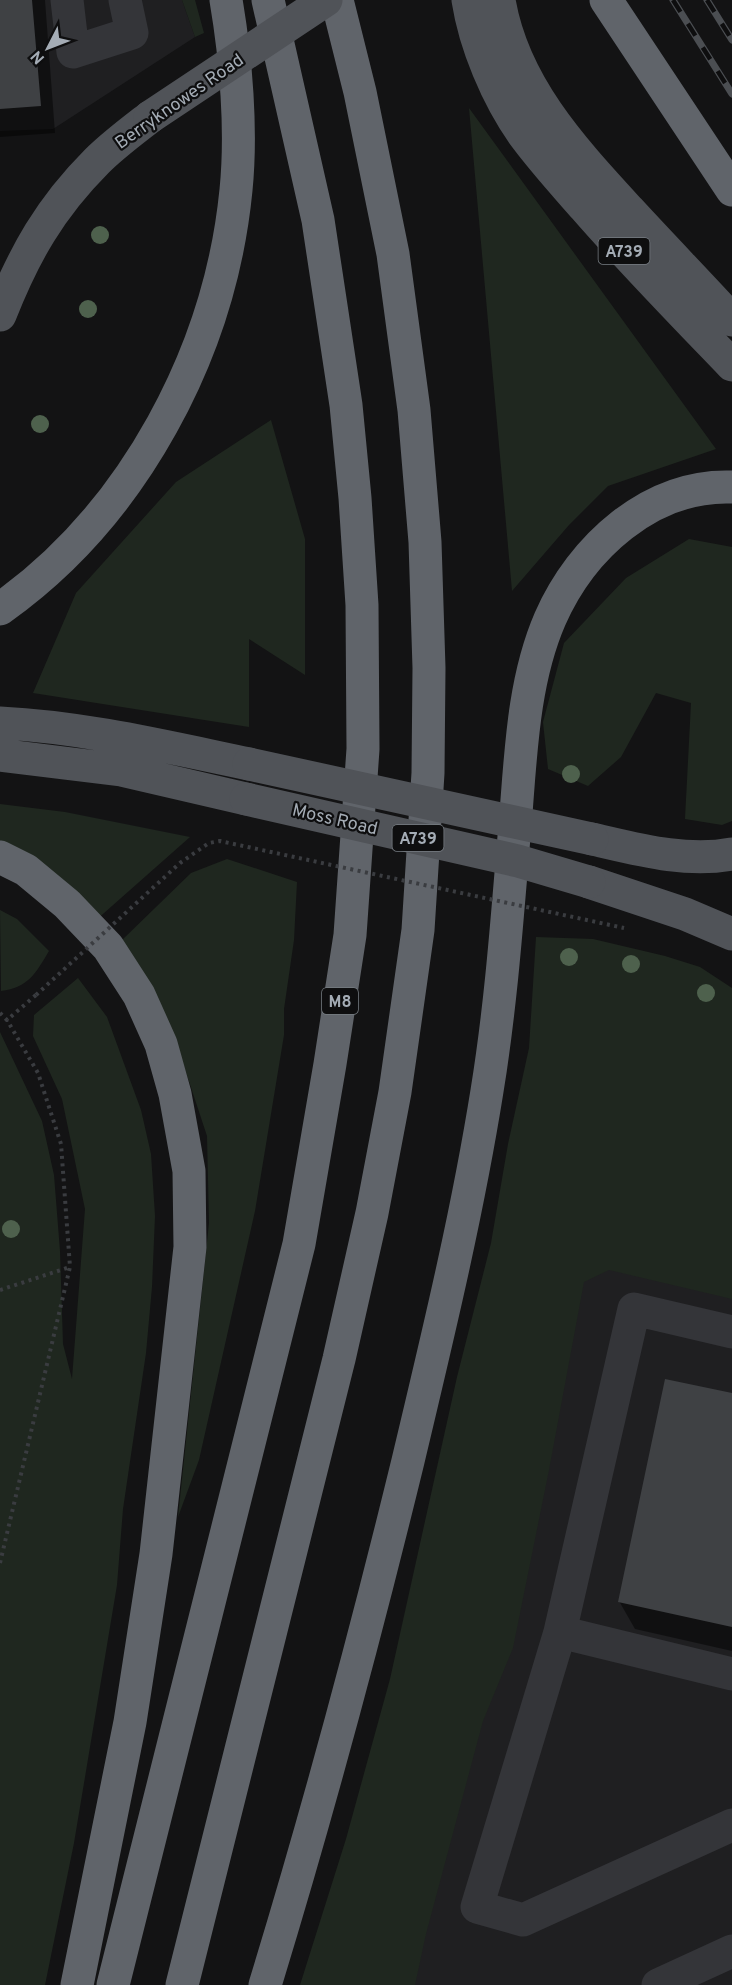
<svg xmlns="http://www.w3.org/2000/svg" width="732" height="1985" viewBox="0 0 732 1985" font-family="Overpass,sans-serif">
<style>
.built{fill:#1f1f21}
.green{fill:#1f271f}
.shadow{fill:#0007}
.building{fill:#3f4144}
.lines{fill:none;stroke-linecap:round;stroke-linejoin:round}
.path{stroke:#3a3c40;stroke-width:4;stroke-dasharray:3 4.5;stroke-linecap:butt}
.minor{stroke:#343539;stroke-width:33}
.major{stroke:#505358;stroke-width:33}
.highway{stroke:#60646a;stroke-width:33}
.rail-casing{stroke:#4b4e52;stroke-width:7}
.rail{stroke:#0e0e0f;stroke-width:4.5;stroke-dasharray:14;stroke-linecap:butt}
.path-bridge{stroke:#3a3c40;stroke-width:4;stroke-dasharray:3 4.5;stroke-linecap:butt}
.major-bridge{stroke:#505358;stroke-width:33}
.tree{fill:#4e614d}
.labels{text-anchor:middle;stroke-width:4.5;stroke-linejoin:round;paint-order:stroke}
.shield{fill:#0e0e0f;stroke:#777d83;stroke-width:1.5}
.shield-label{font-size:16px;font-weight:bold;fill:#a4acb5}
.street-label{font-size:18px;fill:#a4acb5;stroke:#0e0e0f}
</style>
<rect width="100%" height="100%" fill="#131314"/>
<path class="built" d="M0 0H182L195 37 53 129 0 131Z
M732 1050V1985H372L568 1257Z"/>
<path class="green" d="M182 0H195L204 33 195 37Z
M469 108 716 449 608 486 569 525 512 591Z
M271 420 305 539V675L249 639V727L33 693 76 593 176 482Z
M689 539 732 547V821L722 825 685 819 691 703 656 693 621 757 588 786 548 769 543 722 564 643 626 578Z
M0 804 65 812 190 837 95 921 0 846Z
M227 859 297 882 294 940 284 1009V1035L255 1211 199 1460 178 1517 209 1223 207 1136 177 1045 120 942 191 873Z
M0 910 17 919 49 951C36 973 28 988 1 991Z
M536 937 593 939 665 956 700 967 732 988V1299L609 1270 584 1282 549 1470 513 1648 483 1721 426 1934 415 1985H300L346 1839 390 1679 457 1377 491 1243 508 1144 529 1048Z
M78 978 107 1017 141 1110 151 1154 155 1216 152 1287 146 1353 123 1509 117 1585 74 1843 45 1985H0V1032L42 1121 54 1175 60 1251 63 1344 72 1379 85 1209 62 1099 33 1036 34 1015Z"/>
<path class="shadow" d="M0 0H45L55 133 0 137Z
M732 1395V1651L635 1629 619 1601Z"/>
<path class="building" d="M0 0H32L41 106 0 109Z
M665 1379 732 1393V1627L618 1602Z"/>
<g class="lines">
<path class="path" d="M0 1013 7 1020 36 995
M0 1290 70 1267
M0 1563 70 1267 61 1144 38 1073 7 1020"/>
<path class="minor" d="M67 0 73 52 132 33 125 0
M732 1332 634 1309 560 1632 732 1674
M560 1632 477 1907 523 1920 732 1825
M658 1985 732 1951"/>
<path class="major" d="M468 0C475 45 497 97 523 134 542 160 564 184 585 208 632 262 682 313 732 365
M499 0C513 85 573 149 629 210 663 247 698 283 732 320
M0 315C24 254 50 208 97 161 113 145 132 131 150 117
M0 723C84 727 167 747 249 764
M0 755 121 770 246 799
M592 839C636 849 686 863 732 854
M589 882 685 914 732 934"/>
<path class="highway" d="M606 0 732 190
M0 609C134 514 220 352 236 190 242 130 236 59 226 0
M0 857 26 870 67 904 108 947 139 995 161 1044 175 1094 189 1171 190 1247 156 1554 130 1722 77 1985
M113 1985 299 1244 330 1064 350 935 363 749 362 605 355 498 346 405 318 220 268 0
M182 1985 339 1359 372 1213 395 1092 418 930 428 773 429 668 425 542 414 410 393 254 360 92 337 0
M265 1985C318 1812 365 1637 408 1461 437 1339 467 1216 487 1091 502 999 508 906 516 813 521 749 524 679 550 619 581 548 650 484 732 487"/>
<defs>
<path id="rail" d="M673 0 732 94
M707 0 732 40"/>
</defs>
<use href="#rail" class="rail-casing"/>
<use href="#rail" class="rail"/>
<path class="path-bridge" d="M36 995 180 863 209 843 220 841 624 928"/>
<path class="major-bridge" d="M150 117 326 0
M249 764 592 839
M246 799 518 861 589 882"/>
</g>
<g class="tree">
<circle cx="100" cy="235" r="9"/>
<circle cx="88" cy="309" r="9"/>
<circle cx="40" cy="424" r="9"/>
<circle cx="571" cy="774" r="9"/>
<circle cx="569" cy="957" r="9"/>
<circle cx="631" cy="964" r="9"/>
<circle cx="706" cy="993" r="9"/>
<circle cx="11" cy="1229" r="9"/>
</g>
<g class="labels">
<g class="shield">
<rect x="598.5" y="238" width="51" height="26" rx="4.5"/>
<rect x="392.5" y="825" width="51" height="26" rx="4.5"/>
<rect x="322" y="988" width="36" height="26" rx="4.5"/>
</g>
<g class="shield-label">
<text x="624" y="257">A739</text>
<text x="418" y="844">A739</text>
<text x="340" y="1007">M8</text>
</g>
<g class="street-label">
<text transform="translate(179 101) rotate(-35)" y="6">Berryknowes Road</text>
<text transform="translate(335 819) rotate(13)" y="6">Moss Road</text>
</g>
</g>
<g transform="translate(48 48) rotate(228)" stroke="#0e0e0f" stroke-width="4.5" paint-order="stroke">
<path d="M0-4.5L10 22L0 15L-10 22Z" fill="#a4acb5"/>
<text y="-9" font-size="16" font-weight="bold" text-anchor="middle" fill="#a4acb5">N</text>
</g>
</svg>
